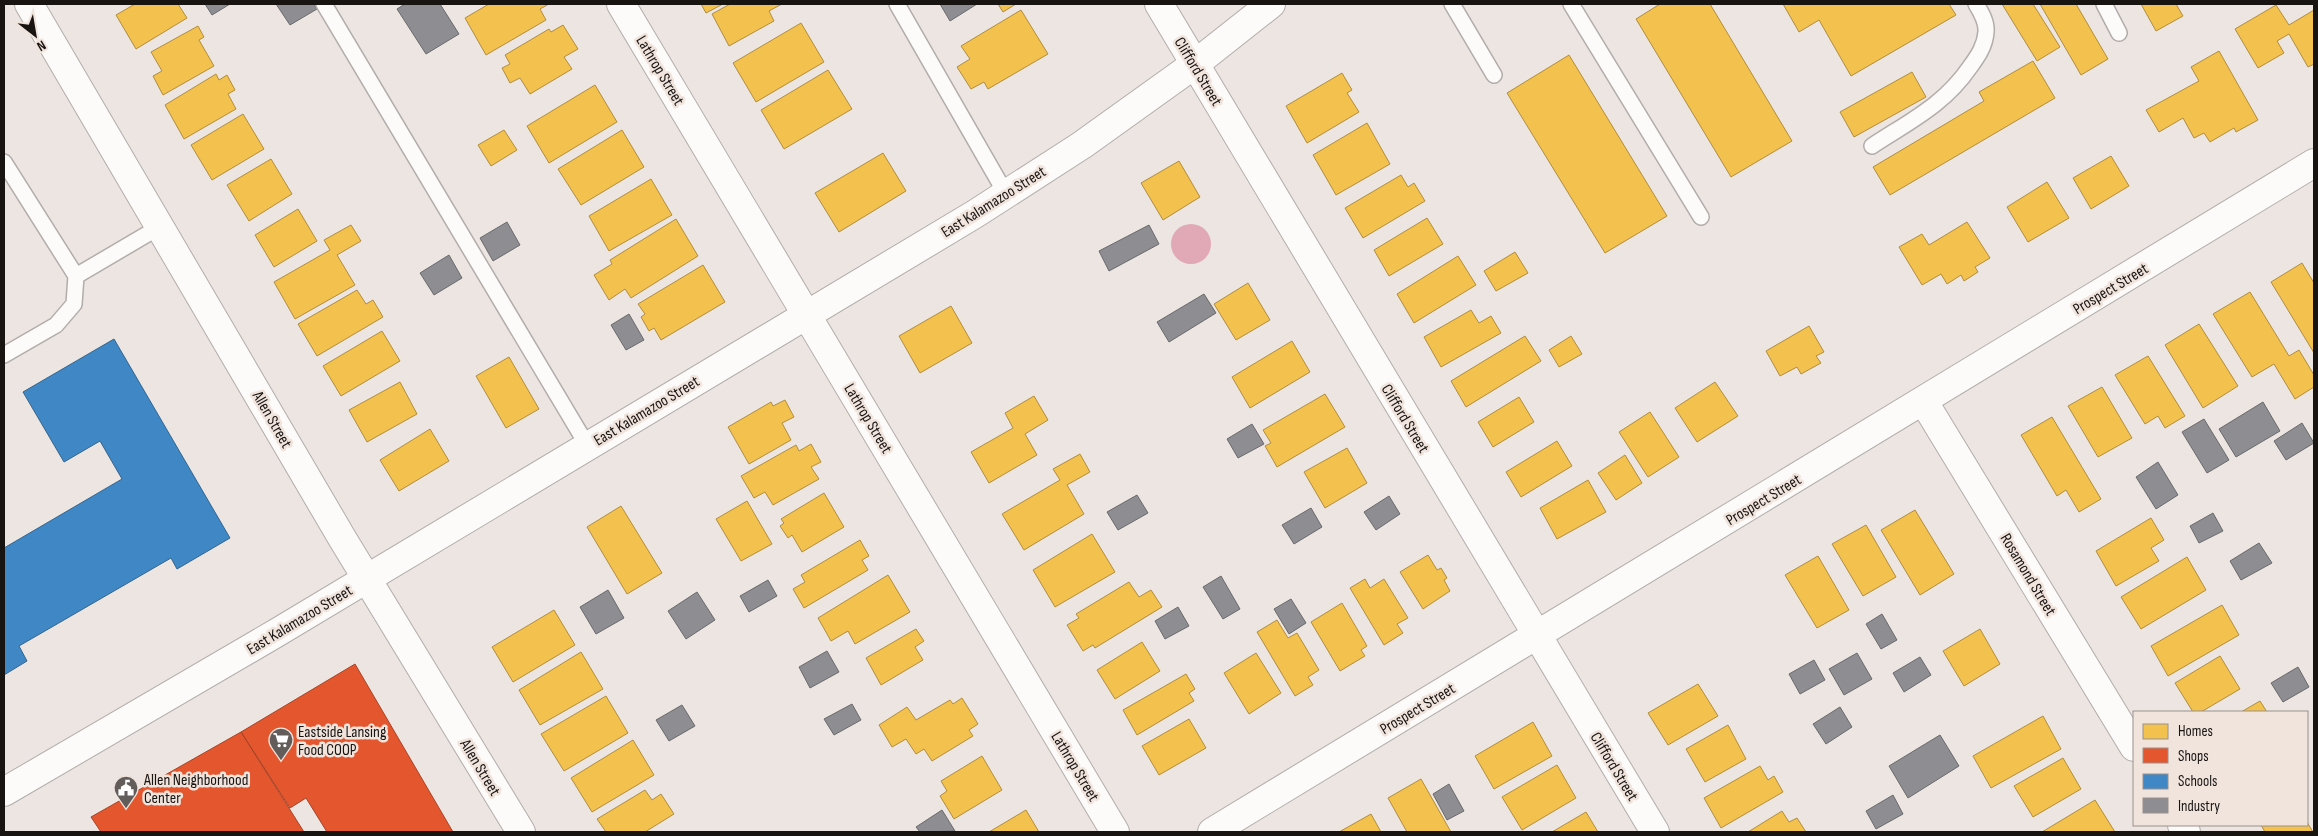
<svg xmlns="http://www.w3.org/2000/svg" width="2318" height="836" viewBox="0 0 2318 836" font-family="'Sofia Sans Condensed',sans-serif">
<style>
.water{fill:#e0a9b5}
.homes{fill:#f2c14e;stroke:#b18d3c}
.shops{fill:#e4572e;stroke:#a74326}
.schools{fill:#3f88c5;stroke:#33658f}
.industry{fill:#8d8d92;stroke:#6a696c}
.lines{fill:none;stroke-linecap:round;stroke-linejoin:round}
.lane-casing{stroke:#b2adab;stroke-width:18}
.street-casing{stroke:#b2adab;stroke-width:30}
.secondary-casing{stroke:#b2adab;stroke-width:30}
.lane{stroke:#fcfbfa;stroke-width:15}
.street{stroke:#fcfbfa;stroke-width:28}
.secondary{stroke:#fcfbfa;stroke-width:28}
.labels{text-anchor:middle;stroke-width:5;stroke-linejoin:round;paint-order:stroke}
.street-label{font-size:16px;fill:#181412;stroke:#f0e4dd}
.poi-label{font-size:16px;fill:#181412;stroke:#f0e4dd;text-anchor:start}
</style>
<rect width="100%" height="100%" fill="#ece5e1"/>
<path class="water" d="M1171 244a20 20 0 1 1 40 0a20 20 0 1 1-40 0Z"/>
<path class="homes" d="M135 4H178L187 18 136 49 116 15Z
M489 4H549L540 9 546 20 486 55 465 18Z
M701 4H723L706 13Z
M730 4H782L769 11 774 21 729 46 712 14Z
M998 4H1016L1003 12Z
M1660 4H1710L1792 141 1731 177 1636 19Z
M1783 4H1949L1956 15 1851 76 1819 20 1799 32Z
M2002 4H2033L2060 47 2037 61Z
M2040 4H2076L2108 59 2081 75Z
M2141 4H2176L2183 16 2156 31Z
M2276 5 2289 25 2314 10V64L2308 67 2289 34 2277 41 2284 53 2258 68 2235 29Z
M1021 10 1048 54 988 89 984 82 971 89 957 67 970 59 961 46Z
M801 23 824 62 756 102 733 63Z
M563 25 578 49 564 57 572 69 530 94 520 78 510 83 502 68 510 64 505 55 549 29 551 32Z
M198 26 204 37 199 40 214 66 163 95 153 76 162 71 151 52Z
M2219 51 2258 120 2236 132 2234 128 2210 142 2204 133 2194 138 2183 118 2159 132 2146 110 2199 81 2191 67Z
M1569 55 1667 216 1605 253 1507 93Z
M2033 61 2055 98 1890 195 1873 167 1984 101 1979 92Z
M828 70 852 109 784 149 761 110Z
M1912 72 1926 97 1854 137 1840 112Z
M1342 73 1352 90 1347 93 1359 112 1307 143 1286 106Z
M216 74 219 80 227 75 235 90 228 94 236 109 184 139 165 105Z
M595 85 617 122 549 163 527 126Z
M243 114 264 149 212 180 191 145Z
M1367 123 1390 164 1336 195 1313 155Z
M504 130 517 150 491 166 478 145Z
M622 130 644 167 581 205 558 169Z
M883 153 906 191 839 232 815 193Z
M2111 156 2129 186 2091 209 2073 178Z
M271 159 292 194 249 221 227 185Z
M1179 161 1200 197 1163 220 1141 183Z
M1401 175 1408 187 1414 183 1425 201 1363 238 1345 208Z
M651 179 672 215 609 251 589 216Z
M2047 182 2069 218 2028 242 2007 207Z
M298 209 317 241 274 267 255 235Z
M1427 218 1443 244 1389 276 1374 250Z
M676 219 698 256 631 298 625 289 609 300 594 275 612 264 610 260Z
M1967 222 1990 258 1975 267 1978 272 1964 281 1961 275 1947 284 1941 274 1922 285 1899 247 1922 234 1929 245Z
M351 225 361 241 337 255 355 285 295 319 274 282 330 250 324 240Z
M1515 252 1528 273 1496 291 1484 271Z
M1458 256 1476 285 1414 323 1397 294Z
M2302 263 2314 283V353L2271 282Z
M703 265 725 302 661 340 654 328 649 331 641 317 645 314 638 304Z
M1248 283 1270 320 1236 340 1214 304Z
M357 290 366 304 373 300 383 317 317 356 298 324Z
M2250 292 2289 356 2299 350 2314 375V387L2295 399 2274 364 2252 377 2213 314Z
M951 306 972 343 920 373 899 336Z
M1471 310 1479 323 1491 316 1501 333 1441 367 1424 337Z
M2199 324 2238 386 2203 408 2165 345Z
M1809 326 1824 352 1816 356 1821 363 1801 374 1797 367 1780 376 1766 351Z
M382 331 400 361 341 396 323 366Z
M1525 336 1541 361 1466 407 1451 381Z
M1571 336 1582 354 1559 367 1549 350Z
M1292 341 1310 372 1250 408 1232 377Z
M2148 356 2185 416 2165 428 2158 416 2145 424 2115 375Z
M509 357 539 409 506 428 476 376Z
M400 382 417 414 367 442 349 410Z
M1715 382 1738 416 1697 442 1675 408Z
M2102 387 2132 438 2098 457 2068 406Z
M1325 394 1345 427 1277 467 1265 446 1271 443 1263 430Z
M1034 396 1048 420 1025 434 1037 455 989 483 971 452 1013 428 1005 413Z
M1519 397 1534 422 1493 447 1478 422Z
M785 400 794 417 782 423 791 440 749 464 728 427 771 402 773 406Z
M1650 412 1679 457 1648 477 1619 432Z
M2052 417 2101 499 2079 512 2066 490 2057 496 2021 435Z
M430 429 449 461 399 491 380 460Z
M1557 441 1572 466 1521 497 1506 472Z
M811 444 821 462 811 467 819 479 773 505 765 492 754 498 741 476 796 445 799 451Z
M1347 448 1367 483 1325 508 1304 472Z
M1080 454 1090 472 1067 485 1084 514 1024 550 1002 514 1060 480 1053 469Z
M1625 455 1642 483 1616 500 1598 473Z
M1588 480 1606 512 1557 539 1540 508Z
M824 493 844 527 802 552 792 535 788 538 780 526 784 523 781 519Z
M747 501 772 544 741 561 716 519Z
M621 506 662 573 627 594 587 527Z
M1915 510 1954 574 1920 595 1881 530Z
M2151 518 2164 540 2151 548 2159 561 2116 586 2096 551Z
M1866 525 1896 577 1863 596 1832 544Z
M1092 534 1115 572 1055 607 1033 570Z
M860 540 869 556 862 560 868 570 804 608 793 589 805 582 801 575Z
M1428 555 1437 570 1441 568 1447 578 1444 580 1450 591 1423 609 1400 572Z
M1818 556 1849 610 1817 628 1785 575Z
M2187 557 2206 590 2141 629 2121 597Z
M888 575 910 612 855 644 848 631 831 641 818 618Z
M1365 579 1370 588 1384 579 1408 618 1397 624 1403 633 1384 645 1350 588Z
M1129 582 1139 597 1151 590 1162 607 1095 648 1093 645 1083 651 1067 625 1079 618 1076 614Z
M1342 603 1367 646 1361 650 1365 656 1340 671 1311 622Z
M2222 605 2239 635 2168 676 2151 646Z
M554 610 575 645 513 682 492 647Z
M1277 620 1288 638 1297 633 1319 670 1308 677 1313 685 1295 696 1257 632Z
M916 629 924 641 915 647 923 660 881 685 866 658Z
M1980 629 2000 664 1964 686 1943 651Z
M1142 642 1160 671 1115 699 1097 670Z
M581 652 603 689 540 725 519 690Z
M1256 653 1281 693 1249 714 1224 673Z
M2220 656 2240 689 2201 712H2193L2175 683Z
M1186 674 1195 689 1189 693 1194 701 1137 735 1123 710Z
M1698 684 1718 716 1668 745 1648 713Z
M606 696 628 733 564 771 541 734Z
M962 698 978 724 969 730 973 736 932 761 924 749 916 754 906 739 892 747 879 725 907 707 916 720 950 700 953 704Z
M2260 701 2267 712H2241Z
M2043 716 2061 749 1991 788 1973 756Z
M1189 719 1206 748 1159 775 1142 746Z
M1533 722 1552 756 1494 789 1475 756Z
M1728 725 1746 759 1705 782 1686 749Z
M633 740 654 775 592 812 571 778Z
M982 756 1002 790 954 819 940 796 947 791 941 781Z
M2063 758 2081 789 2033 817 2014 786Z
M1557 765 1576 798 1522 830 1502 797Z
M1760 766 1768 780 1774 776 1783 792 1721 828 1704 798Z
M1421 779 1451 832H1407L1388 798Z
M645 790 652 800 661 794 674 814 645 832H606L597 819Z
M2095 800 2115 832H2042Z
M1026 810 1039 832H989Z
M1782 811 1789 822 1797 818 1806 832H1748Z
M1586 812 1598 832H1552Z
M1371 814 1381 832H1339Z
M2307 822 2313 832H2265L2261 825H2307Z"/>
<path class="shops" d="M355 664 453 832H327L306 798 290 808 241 732Z
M241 732 304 832H101L91 817Z"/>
<path class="schools" d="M114 339 230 538 177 569 171 558 19 646 27 661 4 675V548L122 479 100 441 64 462 23 392Z"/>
<path class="industry" d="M205 4H230L212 15Z
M276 4H314L317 9 290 25Z
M405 4H440L459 34 426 54 397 9Z
M940 4H977L950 21Z
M507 222 520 245 493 261 480 238Z
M1149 225 1159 244 1109 271 1099 251Z
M449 255 462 278 434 295 420 273Z
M1204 294 1216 313 1169 342 1157 322Z
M629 314 644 340 626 350 611 325Z
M2263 402 2280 431 2236 457 2219 429Z
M2204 419 2229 460 2207 473 2182 432Z
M2302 423 2314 443 2286 460 2274 441Z
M1252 424 1264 444 1238 458 1227 439Z
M2158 462 2178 495 2156 509 2136 477Z
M1137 495 1148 513 1118 530 1107 512Z
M1389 496 1400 514 1376 530 1364 512Z
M1311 508 1322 527 1294 544 1282 525Z
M2213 513 2223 531 2199 543 2190 526Z
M2259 543 2272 563 2241 580 2230 561Z
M1221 576 1240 609 1223 619 1203 587Z
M768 580 777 596 749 612 740 596Z
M608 590 624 618 596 634 580 607Z
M697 592 715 620 686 639 668 611Z
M1291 599 1306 623 1289 634 1274 609Z
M1178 607 1189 626 1165 639 1155 621Z
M1882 614 1897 640 1881 649 1866 624Z
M827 651 839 672 810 688 799 667Z
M1857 653 1872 679 1844 695 1829 669Z
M1920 657 1931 675 1904 692 1893 673Z
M1814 660 1825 680 1800 694 1789 674Z
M2298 667 2309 687 2283 702 2271 683Z
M852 704 861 720 834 735 824 719Z
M682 705 695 726 669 741 656 720Z
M1840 707 1852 727 1826 744 1813 724Z
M1940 735 1959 766 1908 798 1889 766Z
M1449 784 1464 811 1447 820 1433 794Z
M1893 795 1903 814 1876 829 1866 811Z
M942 810 955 831 920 832 916 827Z"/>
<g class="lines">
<defs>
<path id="lane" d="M324 4 587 445
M897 4 1006 194
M1452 4 1494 75
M1571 4 1701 217
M2104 4 2119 33
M1872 146C1910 121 1944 105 1970 67 1978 56 1985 46 1986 32 1987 22 1981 12 1976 4
M4 162 76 276
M4 355 56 325 74 304 76 276 161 226"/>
<path id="street" d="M29 4 342 538 521 832
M621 4 1115 832
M1159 4 1655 832
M1924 402 2134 747
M2182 825 2186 832
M1212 832 2314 163"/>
<path id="secondary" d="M4 792 278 632 975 214 1082 145 1195 64 1271 4"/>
</defs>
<use href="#lane" class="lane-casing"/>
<use href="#street" class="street-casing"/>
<use href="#secondary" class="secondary-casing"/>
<use href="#lane" class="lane"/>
<use href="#street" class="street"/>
<use href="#secondary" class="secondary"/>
</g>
<defs>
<symbol id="supermarket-pin" viewBox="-11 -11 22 30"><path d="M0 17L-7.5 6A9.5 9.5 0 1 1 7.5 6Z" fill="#625d5a" stroke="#f0e4dd"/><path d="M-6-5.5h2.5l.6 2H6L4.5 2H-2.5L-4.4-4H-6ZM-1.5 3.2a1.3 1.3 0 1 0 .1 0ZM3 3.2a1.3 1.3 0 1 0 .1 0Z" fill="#fff"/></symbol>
<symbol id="civic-pin" viewBox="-11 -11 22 30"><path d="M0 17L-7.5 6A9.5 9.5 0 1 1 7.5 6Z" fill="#625d5a" stroke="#f0e4dd"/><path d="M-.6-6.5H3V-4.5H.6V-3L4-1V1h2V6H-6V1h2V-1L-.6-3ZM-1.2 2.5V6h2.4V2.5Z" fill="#fff"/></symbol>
</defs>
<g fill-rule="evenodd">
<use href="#supermarket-pin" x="267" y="726" width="28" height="38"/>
<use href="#civic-pin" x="112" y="774" width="28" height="38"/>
</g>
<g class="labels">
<g class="street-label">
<text transform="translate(661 70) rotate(59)" y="6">Lathrop Street</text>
<text transform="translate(1199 71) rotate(59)" y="6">Clifford Street</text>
<text transform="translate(993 201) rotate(-32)" y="6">East Kalamazoo Street</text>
<text transform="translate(2110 288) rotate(-31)" y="6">Prospect Street</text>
<text transform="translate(646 410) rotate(-31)" y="6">East Kalamazoo Street</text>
<text transform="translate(869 418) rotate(59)" y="6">Lathrop Street</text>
<text transform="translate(1406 418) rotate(59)" y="6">Clifford Street</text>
<text transform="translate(273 419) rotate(60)" y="6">Allen Street</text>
<text transform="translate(1763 499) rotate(-31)" y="6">Prospect Street</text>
<text transform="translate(2029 574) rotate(59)" y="6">Rosamond Street</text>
<text transform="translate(299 619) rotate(-31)" y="6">East Kalamazoo Street</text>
<text transform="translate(1417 708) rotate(-31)" y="6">Prospect Street</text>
<text transform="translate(1076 766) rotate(59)" y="6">Lathrop Street</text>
<text transform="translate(1615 766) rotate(59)" y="6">Clifford Street</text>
<text transform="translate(481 767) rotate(59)" y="6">Allen Street</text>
</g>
<g class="poi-label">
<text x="298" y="737">Eastside Lansing<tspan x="298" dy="18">Food COOP</tspan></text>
<text x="144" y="785">Allen Neighborhood<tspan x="144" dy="18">Center</tspan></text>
</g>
</g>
<rect width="2318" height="836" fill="none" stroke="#181412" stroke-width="10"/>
<rect x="2133" y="711" width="175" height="115" fill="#f0e4dd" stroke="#9a918c"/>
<rect x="2143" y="724" width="25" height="15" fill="#f2c14e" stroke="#9a918c"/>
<text x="2178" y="736" font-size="15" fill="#181412">Homes</text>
<rect x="2143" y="748" width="25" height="15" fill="#e4572e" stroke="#9a918c"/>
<text x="2178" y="761" font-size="15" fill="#181412">Shops</text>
<rect x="2143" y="774" width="25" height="15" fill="#3f88c5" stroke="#9a918c"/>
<text x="2178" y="786" font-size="15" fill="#181412">Schools</text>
<rect x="2143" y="798" width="25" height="15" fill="#8d8d92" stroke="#9a918c"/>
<text x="2178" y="811" font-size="15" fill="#181412">Industry</text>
<g transform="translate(35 35) rotate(149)" stroke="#f0e4dd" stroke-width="4" paint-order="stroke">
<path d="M0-4L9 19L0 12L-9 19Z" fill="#181412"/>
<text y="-8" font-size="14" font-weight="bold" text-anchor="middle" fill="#181412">N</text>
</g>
</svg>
